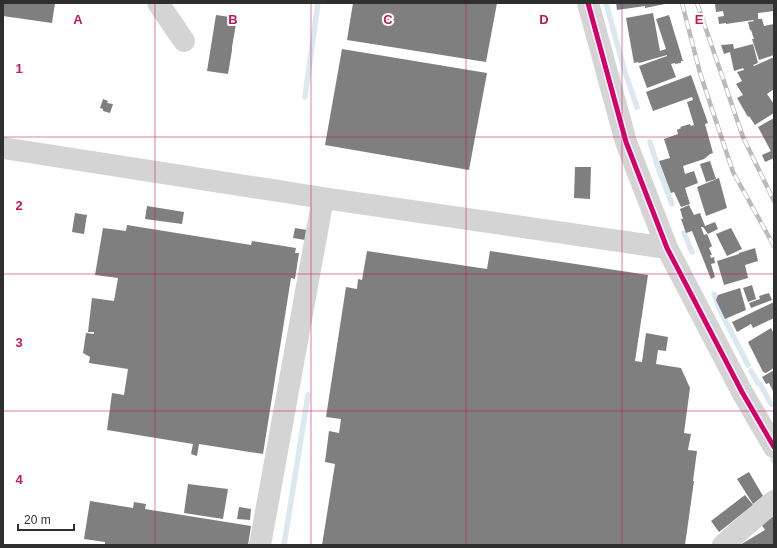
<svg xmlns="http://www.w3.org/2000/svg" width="777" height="548" viewBox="0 0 777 548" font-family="Helvetica,sans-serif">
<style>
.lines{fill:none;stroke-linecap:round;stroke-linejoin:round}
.stream{stroke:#dbe8f0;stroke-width:5.5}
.building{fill:#7f7f7f}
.minor{stroke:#d4d4d4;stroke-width:22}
.rail-casing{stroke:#bbb;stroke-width:4.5}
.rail{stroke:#fff;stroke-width:3;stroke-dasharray:9;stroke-linecap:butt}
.cycleway-casing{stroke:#fff;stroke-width:8}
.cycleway{stroke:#d6006c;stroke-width:5}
.grid{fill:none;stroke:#c2185b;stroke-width:1;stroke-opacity:0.55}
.grid-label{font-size:13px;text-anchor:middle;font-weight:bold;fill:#c2185b;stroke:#fff;stroke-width:4;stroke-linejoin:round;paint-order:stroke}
</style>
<rect width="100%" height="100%" fill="#fff"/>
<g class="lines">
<path class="stream" d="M606 3 624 69 637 107
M305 97 318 3
M650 142 657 165 672 204
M684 233 692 252
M714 294 720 310 748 365
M751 371 758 383
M760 384 771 404
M773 459 774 461
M284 545 308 395"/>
</g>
<path class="building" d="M3 3H55L52 23 3 16Z
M353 3H497L486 62 347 40Z
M616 3H665V4L645 8V6L617 10Z
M721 3H774V11L758 13V19H762L764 26 774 24V55L759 60 752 39H754L751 30H750L748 22 754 21 753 20 726 24V23L719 24 718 17 724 16 723 11 716 12 715 4Z
M653 13 660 51 666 49 656 19 669 15 683 61H681V63L675 64V63L671 64 676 77 647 88 639 66 667 56V55L639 63 638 62 634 63 626 18Z
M216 15 237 18 232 47V50L228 74 207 71Z
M733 44 734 49 753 44 758 63 753 65 754 66 774 57V89L767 94 774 104V113L755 125 749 116 748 117 737 98 743 95 736 84 742 81 737 72 744 70 743 68 734 71 730 52 724 54 721 45Z
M342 49 487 73 469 170 325 145Z
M691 75 708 123 705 124 713 153 710 154 704 159 683 166 685 174 694 171 698 183 685 188 690 204 681 207 674 192 671 193 659 161 670 158 664 139 678 134 677 130 681 128 680 127 690 124 691 126 694 125 687 102 693 100 692 97 653 111 646 92Z
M103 99 108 101 107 103 113 104 110 113 103 111V109L100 108Z
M774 118V157L758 127Z
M771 151 774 158 765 162 762 155Z
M710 161 716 179 706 182 700 164Z
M575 167H591L590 199 574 198Z
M719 178 727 208 706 216 697 187Z
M689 205 694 215 700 213 705 226 715 222 718 229 708 234 703 227H701L704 235 707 234 712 246 709 248 712 255H710L711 258 714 257 715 263 711 264 715 277 711 279 692 231 686 233 681 219H683L680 209Z
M147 206 184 212 182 224 145 219Z
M75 213 87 215 84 234 72 232Z
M127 225 251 245 252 241 296 248 295 253H299L295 279 291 278 263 454 199 444 197 456 191 454 193 444 107 430 112 393 124 395 128 369 89 363 90 357 83 353 86 333 94 334V332H88L92 298 114 301 118 278 95 275 103 228 126 231Z
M295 228 313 231 311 241 293 238Z
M731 228 742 249 727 256 716 234Z
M755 248 758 261 745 265 748 278 724 285 717 261 739 254V253Z
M367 251 487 269 490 251 648 275 635 361 642 362 646 333 668 337 666 351 658 350 656 364 681 368 690 388 684 433 691 434 688 450 697 451 693 481H694L685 545H322L335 464 325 462 329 431 339 433 341 419 326 417 346 287 357 289 358 279 362 280Z
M752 285 756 299 748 302 743 288Z
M740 288 746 310 725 319 716 300 718 295Z
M769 293 772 300 751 308 749 303 760 299 759 296Z
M774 302V318L753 328 751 324 737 332 732 322Z
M771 328 774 334V368L766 373 763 372 748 342Z
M774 370V393L769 383 766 384 762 377Z
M749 472 763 496 753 504 737 479Z
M188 484 228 489 223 519 184 513Z
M745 495 753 505 719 532 711 521Z
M90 501 133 508 134 502 146 504 145 509 251 526 248 545H105V542L84 539Z
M239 507 251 509 250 520 237 519Z
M774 516V545H740L765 530 761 524Z"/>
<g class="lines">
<path class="minor" d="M158 3 184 41
M588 3 626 142 667 248 742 392 774 447
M3 148 323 198 667 248
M260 545 323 198
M723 545 774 501"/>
<defs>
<path id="rail" d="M682 3 700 73 733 172 774 246
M697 3 743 137 774 201"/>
</defs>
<use href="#rail" class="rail-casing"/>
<use href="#rail" class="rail"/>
<defs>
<path id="cycleway" d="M588 3 626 142 667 248 742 392 774 447"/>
</defs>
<use href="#cycleway" class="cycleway-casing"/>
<use href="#cycleway" class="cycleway"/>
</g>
<path class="grid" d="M155 3V545M311 3V545M466 3V545M622 3V545M3 137H774M3 274H774M3 411H774"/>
<g class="grid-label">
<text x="78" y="24">A</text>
<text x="233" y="24">B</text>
<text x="388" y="24">C</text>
<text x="544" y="24">D</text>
<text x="699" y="24">E</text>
<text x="19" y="73">1</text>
<text x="19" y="210">2</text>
<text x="19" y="347">3</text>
<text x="19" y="484">4</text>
</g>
<rect width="777" height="548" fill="none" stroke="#2f2f2f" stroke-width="8"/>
<path d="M18 524v6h56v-6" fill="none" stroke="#2f2f2f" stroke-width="2"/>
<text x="24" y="524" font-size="12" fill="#2f2f2f" stroke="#ffffff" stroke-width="3" paint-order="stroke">20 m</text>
</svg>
